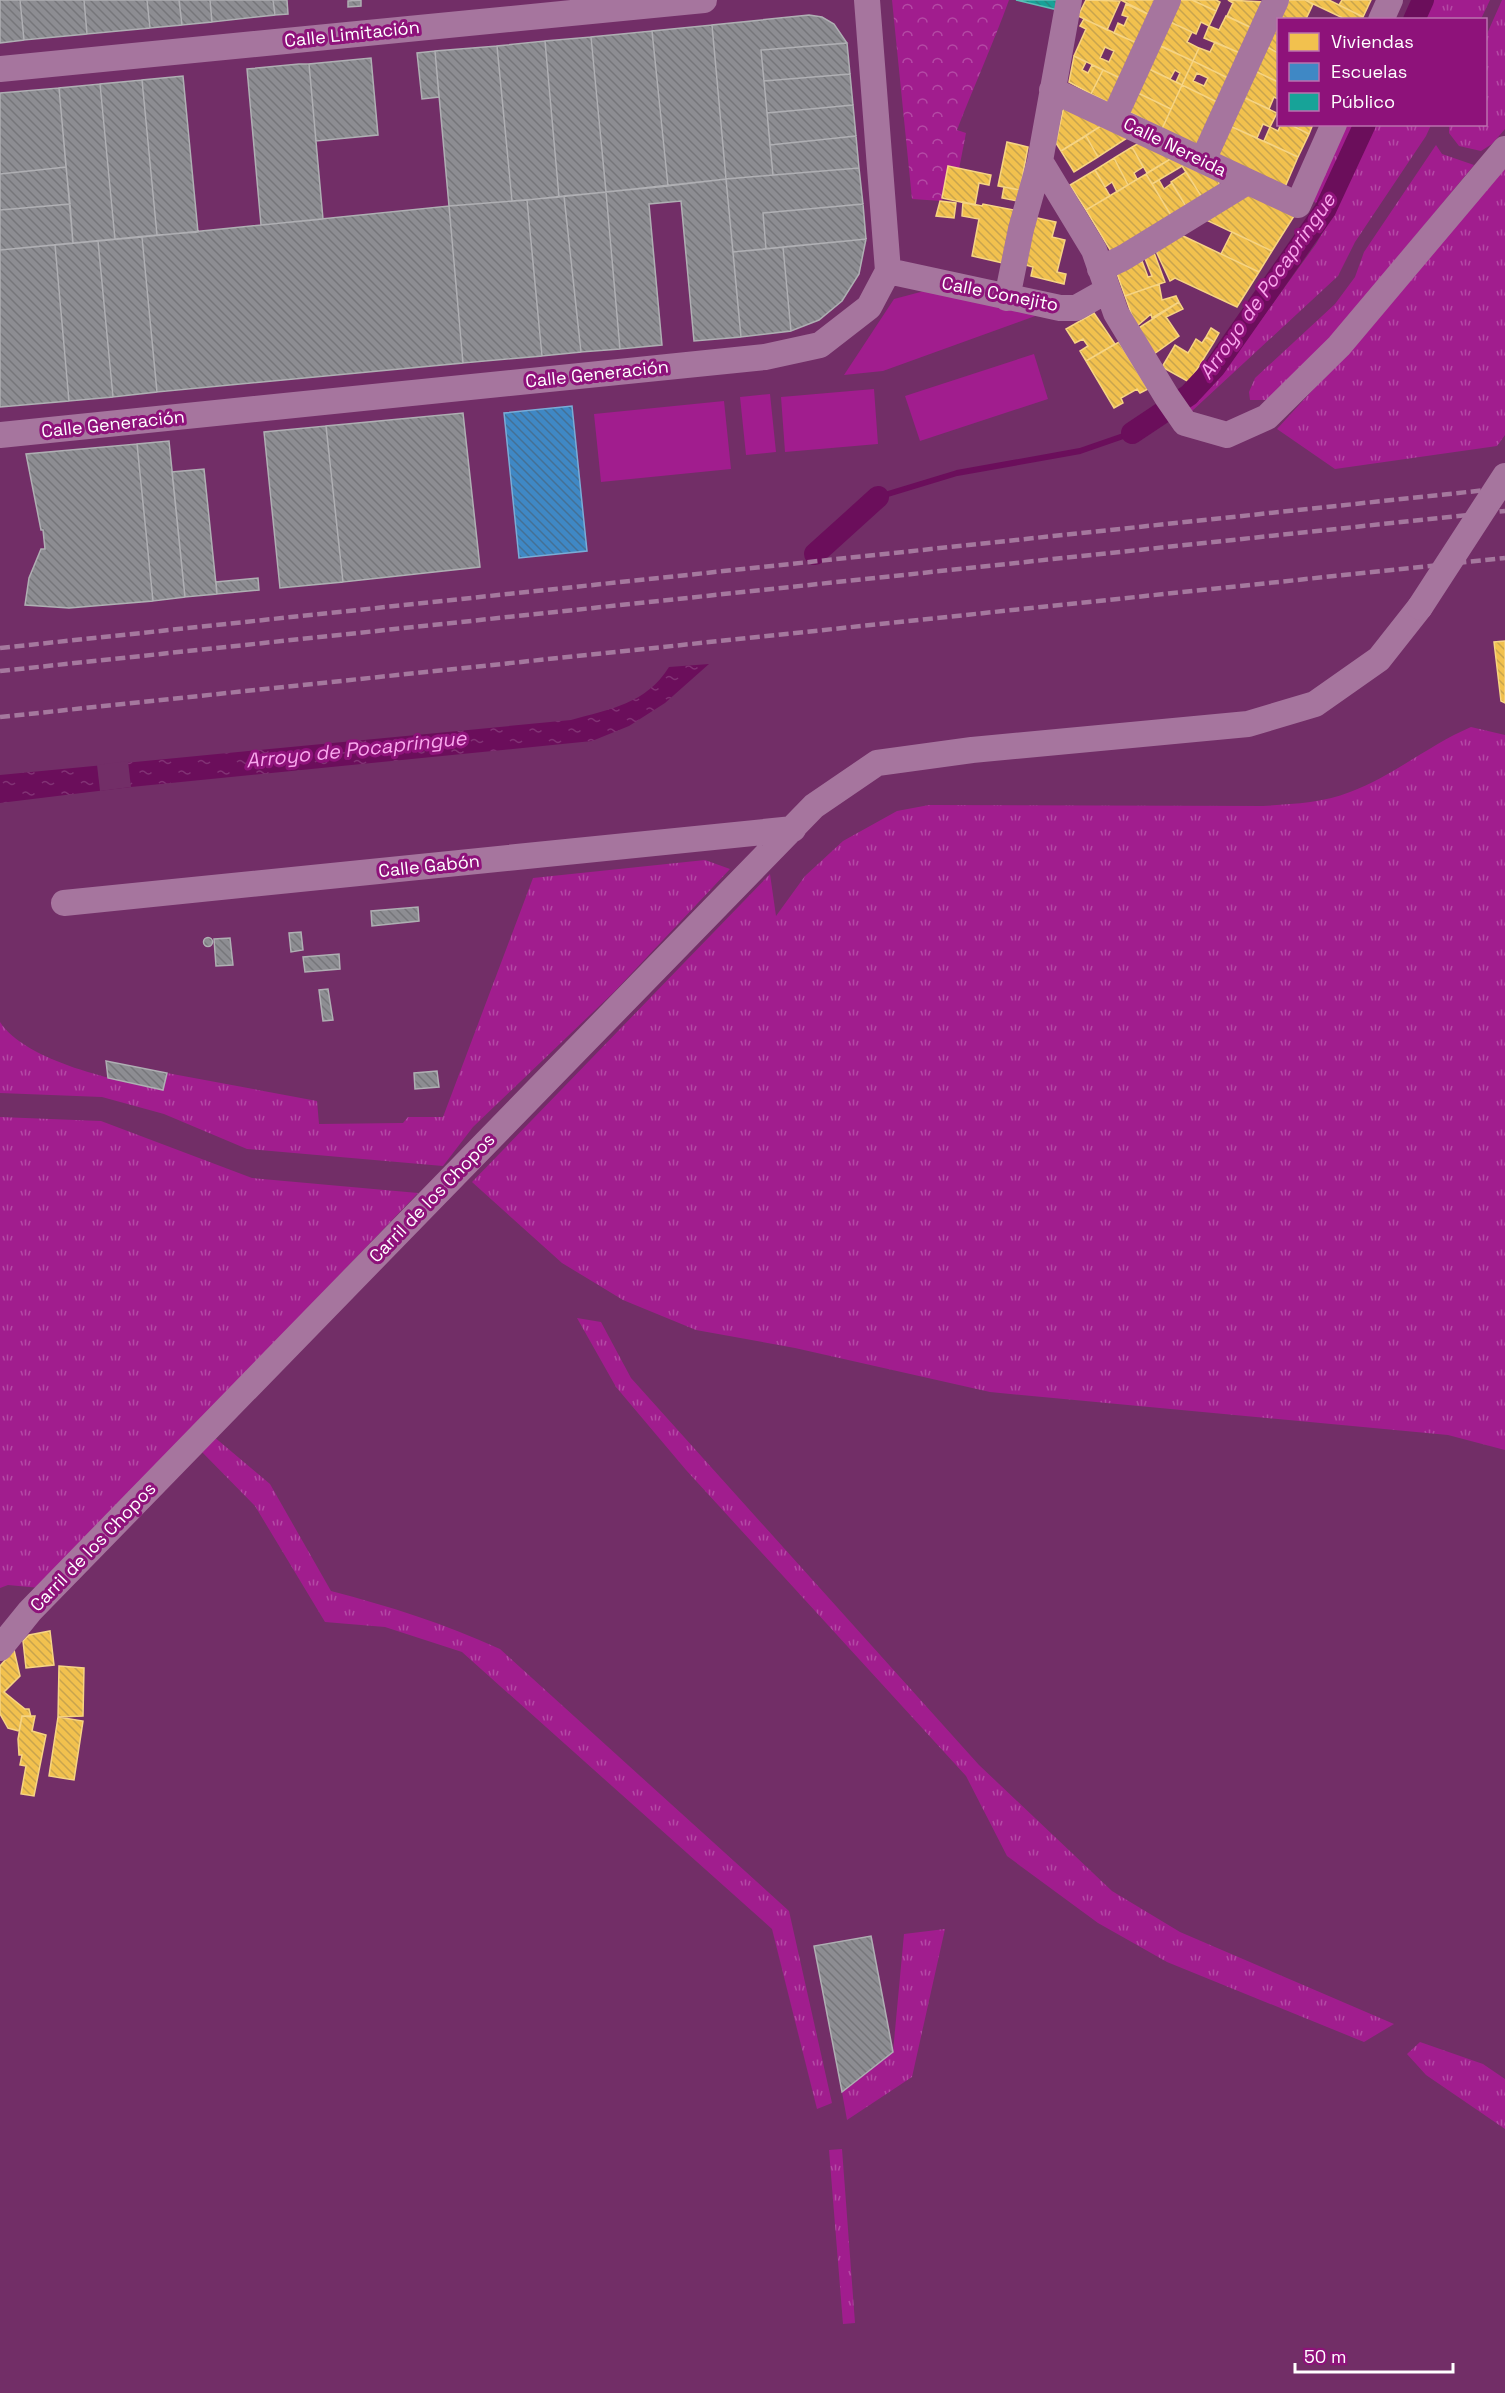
<svg xmlns="http://www.w3.org/2000/svg" width="1505" height="2393" viewBox="0 0 1505 2393" font-family="'Space Grotesk',sans-serif">
<style>
.grass{fill:url(#grass-tufts)}
.forest{fill:url(#forest-crowns)}
.garden{fill:#a11d8e}
.water{fill:url(#water-ripples)}
.pier{fill:#722e67}
.homes{fill:url(#homes-back-hatch);stroke:#f6d483;stroke-width:1.5;fill-rule:evenodd}
.schools{fill:url(#schools-back-hatch);stroke:#79acd6;stroke-width:1.5}
.public{fill:url(#public-back-hatch);stroke:#5dbfb7;stroke-width:1.5}
.industry{fill:url(#industry-back-hatch);stroke:#afafb3;stroke-width:1.5}
.lines{fill:none;stroke-linecap:round;stroke-linejoin:round}
.stream{stroke:#6b0e5b;stroke-width:6}
.canal{stroke:#6b0e5b;stroke-width:22}
.street{stroke:#a6759e;stroke-width:26}
.rail{stroke:#a5789e;stroke-width:4.5;stroke-dasharray:10 4.5;stroke-linecap:butt}
.street-bridge{stroke:#a6759e;stroke-width:26}
.labels{text-anchor:middle;stroke-width:6;stroke-linejoin:round;paint-order:stroke}
.street-label{font-size:18px;fill:#fff;stroke:#8e127a}
.water-label{font-size:20px;font-style:italic;fill:#f9a7ed;stroke:#8e127a}
</style>
<defs>
<pattern id="grass-tufts" width="24" height="20" patternUnits="userSpaceOnUse" patternTransform="scale(1.5)"><rect width="24" height="20" fill="#a11d8e"/><path d="M3 7l-1-3M5 7V3M7 7l1-3M15 17l-1-3M17 17v-4M19 17l1-3" fill="none" stroke="#b44aa5"/></pattern>
<pattern id="forest-crowns" width="20" height="18" patternUnits="userSpaceOnUse" patternTransform="scale(1.5)"><rect width="20" height="18" fill="#a11d8e"/><path d="M2 6a3 3 0 1 1 6 0M12 15a3 3 0 1 1 6 0" fill="none" stroke="#b44aa5"/></pattern>
<pattern id="water-ripples" width="26" height="14" patternUnits="userSpaceOnUse" patternTransform="scale(1.5)"><rect width="26" height="14" fill="#6b0e5b"/><path d="M2 4q2-2 4 0t4 0M15 11q2-2 4 0t4 0" fill="none" stroke="#813274"/></pattern>
<pattern id="homes-back-hatch" width="6" height="6" patternUnits="userSpaceOnUse" patternTransform="scale(1.5)"><rect width="6" height="6" fill="#f2c14e"/><path d="M-1 5l2 2M0 0l6 6M5-1l2 2" fill="none" stroke="#c8a44e"/></pattern>
<pattern id="schools-back-hatch" width="6" height="6" patternUnits="userSpaceOnUse" patternTransform="scale(1.5)"><rect width="6" height="6" fill="#3f88c5"/><path d="M-1 5l2 2M0 0l6 6M5-1l2 2" fill="none" stroke="#447095"/></pattern>
<pattern id="public-back-hatch" width="6" height="6" patternUnits="userSpaceOnUse" patternTransform="scale(1.5)"><rect width="6" height="6" fill="#17a398"/><path d="M-1 5l2 2M0 0l6 6M5-1l2 2" fill="none" stroke="#278981"/></pattern>
<pattern id="industry-back-hatch" width="6" height="6" patternUnits="userSpaceOnUse" patternTransform="scale(1.5)"><rect width="6" height="6" fill="#8d8d92"/><path d="M-1 5l2 2M0 0l6 6M5-1l2 2" fill="none" stroke="#76767a"/></pattern>
</defs>
<rect width="100%" height="100%" fill="#722e67"/>
<path class="grass" d="M1433 0H1490L1481 19H1424Z
M1502 0H1505V129L1492 144 1481 151 1459 146 1449 133V125L1486 124V36Z
M1342 125H1356L1318 206 1309 195Z
M1376 125H1431L1426 136 1355 242 1338 276 1192 411 1187 404 1226 368 1316 244 1339 204Z
M1436 145 1442 154 1474 165 1300 375 1268 400H1250L1249 392 1255 378 1335 304 1355 277 1364 252Z
M1505 163V435L1497 446 1335 469 1277 429 1342 358Z
M1471 727 1505 735V1450L1448 1435 990 1392 795 1348 696 1330 623 1300 562 1263 472 1182 770 874 776 916 805 876 843 841 897 811 929 805 1263 806C1292 804 1322 803 1350 792 1393 776 1429 745 1471 727Z
M705 860 730 869 614 992 473 1127 443 1166 247 1149 164 1114 102 1097 0 1093V1022C26 1062 118 1081 163 1090L167 1073 317 1101 319 1124 403 1123 408 1117H443L533 878Z
M0 1117 101 1121 252 1178 418 1193 40 1588 8 1585 0 1588Z
M577 1318 601 1322 631 1378 979 1765 1112 1891 1180 1932 1394 2024 1364 2042 1167 1962 1098 1923 1007 1856 966 1776 686 1470 616 1387Z
M213 1436 270 1484 331 1591C389 1606 445 1624 500 1649L789 1911 832 2103 817 2109 772 1929 462 1652 385 1627 325 1622 255 1506 200 1450Z
M945 1929 912 2077 847 2120 842 2092 893 2052 904 1934Z
M1420 2042 1483 2064 1505 2079V2129L1426 2075 1407 2054Z
M842 2149 855 2323 843 2324 829 2150Z"/>
<path class="forest" d="M892 0H1009C993 44 974 86 957 130L966 133 959 169 948 167 942 201 912 199Z"/>
<path class="garden" d="M928 290 1038 315 883 371 844 375 894 299Z
M1034 354 1048 399 920 441 905 396Z
M874 389 878 444 785 452 781 397Z
M770 394 776 452 746 455 740 397Z
M724 401 731 469 601 482 594 414Z"/>
<path class="water" d="M709 664 665 703 629 726 592 741 131 787 0 803V775L571 720C610 709 646 704 669 667Z"/>
<path class="pier" d="M128 761 131 787 100 791 97 765Z"/>
<path class="homes" d="M1086 0 1120 1 1107 30 1078 16Z
M1121 0H1156L1150 15Z
M1180 0H1192L1216 11 1209 26 1201 22 1196 34 1170 22Z
M1192 0H1216L1220 2 1216 11Z
M1228 0 1264 2 1252 28 1227 16 1233 3Z
M1289 0H1305L1313 4 1306 19 1308 20H1280Z
M1305 0H1329L1363 17 1362 20H1347Z
M1342 0H1371L1363 17 1339 5Z
M1126 4 1150 15 1137 43 1114 33 1118 23 1124 26 1128 17 1122 15Z
M1226 16 1252 28 1240 53 1204 38 1209 26 1219 30Z
M1084 19 1137 43 1120 78 1074 56 1086 29 1080 26ZM1105 47 1114 51 1109 62 1100 58Z
M1170 22 1192 32 1187 42 1199 48 1193 61 1160 46Z
M1278 22V53L1267 47Z
M1215 42 1240 53 1228 78 1193 61 1199 48 1210 52Z
M1157 44 1193 61 1182 85 1176 82 1180 73 1175 70 1170 79 1147 68Z
M1267 47 1278 53V82L1255 71Z
M1074 56 1086 62 1082 70 1088 73 1092 65 1103 70 1091 94 1069 82Z
M1193 61 1228 78 1217 102 1182 85ZM1197 73 1208 78 1204 86 1193 81Z
M1149 69 1182 85 1171 109 1138 93Z
M1103 70 1120 78 1109 103 1091 94Z
M1255 71 1278 82V99L1274 97 1269 109 1243 97Z
M1182 85 1217 102 1196 146 1162 129Z
M1138 93 1171 109 1162 129 1129 112Z
M1243 97 1277 113 1270 127 1263 124 1257 138 1230 126Z
M1066 108 1101 126 1061 151 1056 143 1063 110Z
M1281 124H1289L1309 134 1298 157 1264 141 1270 127 1278 131Z
M1289 124H1313L1309 134Z
M1101 126 1127 138 1098 157 1086 136Z
M1230 126 1298 157 1285 187 1216 155Z
M1086 136 1098 157 1074 172 1061 151Z
M1007 142 1028 147 1020 190 998 186Z
M1139 143 1172 158 1147 173 1132 147Z
M1132 147 1143 167 1134 173 1137 179 1128 185 1114 158Z
M1114 158 1128 185 1117 192 1112 182 1105 187 1095 170Z
M1172 158 1184 165 1152 184 1146 174Z
M1184 165 1219 181V189L1203 199 1182 166Z
M948 166 991 175 989 185 979 183 975 205 942 198Z
M1095 170 1110 196 1086 210 1070 185Z
M1186 172 1203 199 1187 208 1171 182Z
M1146 174 1172 217 1112 253 1086 210Z
M1159 180 1164 189 1172 183 1187 208 1172 217 1152 184Z
M1004 187 1020 190 1017 201 1002 198Z
M1246 192 1294 216 1272 251 1204 219Z
M940 201 956 203 954 218 936 216Z
M963 202 982 206 983 204 1014 210 1003 263 972 256 979 219 962 216Z
M1033 217 1056 222 1052 237 1065 240 1057 272 1066 274 1064 284 1031 276 1033 267 1022 264Z
M1232 232 1272 251 1259 272 1221 254Z
M1179 234 1259 272 1237 307 1175 278 1170 281 1155 249Z
M1153 250 1165 282 1125 296 1116 271 1142 261 1148 277 1152 276 1144 256Z
M1159 284 1162 300 1176 296 1179 302 1152 318 1151 314 1136 327 1125 296Z
M1179 302 1183 309 1166 317 1179 336 1154 354 1137 329Z
M1094 313 1115 344 1086 361 1080 351 1088 346 1083 339 1075 343 1066 329Z
M1211 328 1219 333 1214 342 1206 337Z
M1206 337 1214 342 1189 382 1162 367 1175 345 1188 353 1196 339 1202 343Z
M1119 342 1148 389 1140 393 1137 389 1121 398 1123 403 1114 408 1086 361Z
M1505 641V703L1501 701 1494 642Z
M50 1631 54 1665 26 1668 23 1641 29 1635Z
M14 1650 20 1676 4 1692 25 1709H29L31 1717 22 1716 19 1731 8 1728 0 1714V1666Z
M59 1666 84 1668 83 1716 58 1717Z
M22 1716H35L32 1731 46 1735 34 1796 21 1794 26 1766 20 1765 22 1755H19L18 1739Z
M58 1717 83 1721 74 1780 49 1776Z"/>
<path class="schools" d="M572 406 587 551 519 558 504 413Z"/>
<path class="public" d="M1016 0H1060L1058 10Z"/>
<path class="industry" d="M0 0H20L24 40 0 43Z
M20 0H84L87 34 24 40Z
M84 0H147L150 28 87 34Z
M147 0H179L182 25 150 28Z
M179 0H210L212 22 182 25Z
M210 0H273L275 15 212 22Z
M273 0H287L288 14 275 15Z
M361 0V6L348 7V1Z
M809 15 822 17 834 24 847 43 761 50 773 175 726 179 712 25Z
M712 25 726 179 668 186 652 31Z
M652 31 668 186 606 192 591 37Z
M591 37 606 192 559 197 545 41Z
M545 41 559 197 512 201 497 46Z
M847 43 850 74 764 81 761 50Z
M497 46 512 201 449 206 435 51Z
M435 51 439 97 422 99 417 53Z
M371 58 378 135 316 141 309 64Z
M299 64H309L323 219 261 225 247 69Z
M850 74 853 105 767 113 764 81Z
M183 76 198 232 157 235 142 80Z
M142 80 157 235 115 239 100 84Z
M100 84 115 239 73 243 59 88Z
M59 88 66 167 0 174V93Z
M853 105 856 136 770 145 767 113Z
M856 136 859 168 773 175 770 145Z
M66 167 70 204 0 210V174Z
M859 168 863 204 763 213 766 249 733 252 726 179Z
M726 179 741 337 694 341 681 201 649 204 662 345 620 349 606 192Z
M606 192 620 349 581 352 564 196Z
M564 196 581 352 542 356 527 200Z
M527 200 542 356 463 363 449 206Z
M70 204 73 243 0 250V210Z
M863 204 866 239 766 249 763 213Z
M449 206 463 363 157 392 142 237Z
M142 237 157 392 113 397 98 241Z
M866 239 859 274 842 301 819 320 791 331 783 247Z
M98 241 113 397 69 401 55 245Z
M55 245 69 401 0 407V250Z
M783 247 791 331 741 337 733 252Z
M463 413 480 567 343 582 326 426Z
M326 426 343 582 280 588 264 432Z
M169 441 185 597 153 601 137 444Z
M137 444 153 601 69 608 25 605 29 578 41 549H45L43 530H41L26 454Z
M204 469 217 594 185 597 172 472Z
M258 578 259 590 217 594 216 582Z
M418 907 419 921 372 926 371 911Z
M301 932 303 950 291 952 289 933Z
M203.5 942a4.5 4.5 0 1 1 9 0a4.5 4.5 0 1 1-9 0Z
M230 938 233 965 216 966 214 939Z
M339 954 340 969 305 972 303 957Z
M328 989 333 1020 323 1021 319 990Z
M106 1061 167 1073 163 1090 108 1078Z
M437 1071 439 1087 415 1089 414 1073Z
M871 1936 893 2052 842 2092 814 1946Z"/>
<g class="lines">
<path class="stream" d="M878 497 957 473 1080 451 1132 433"/>
<path class="canal" d="M1414 20 1423 0
M1132 433 1189 395 1215 367 1325 210 1365 124
M815 554 878 497"/>
<path class="street" d="M1069 0 1040 161 1094 250 1116 313 1167 397 1185 423 1227 435 1267 417 1339 346 1505 149
M1381 20 1390 0
M0 69 704 0
M1052 90 1298 205 1334 124
M1114 118 1168 0
M1203 160 1276 0
M1100 269 1123 258 1247 182
M888 271 1060 308H1076L1108 290
M1007 298 1021 229 1040 161
M0 435 765 357 820 345 869 307 888 271 867 0
M64 903 793 829
M0 1648 30 1611 814 806 877 763 972 750 1248 724 1315 704 1379 659 1420 607"/>
<path class="rail" d="M0 648 1505 488
M0 671 1505 511
M0 717 1505 558"/>
<path class="street-bridge" d="M1420 607 1505 476"/>
</g>
<g class="labels">
<g class="street-label">
<text transform="translate(352 34) rotate(-6)" y="6">Calle Limitación</text>
<text transform="translate(1175 147) rotate(26)" y="6">Calle Nereida</text>
<text transform="translate(1000 294) rotate(11)" y="6">Calle Conejito</text>
<text transform="translate(597 374) rotate(-6)" y="6">Calle Generación</text>
<text transform="translate(113 424) rotate(-6)" y="6">Calle Generación</text>
<text transform="translate(429 866) rotate(-6)" y="6">Calle Gabón</text>
<text transform="translate(432 1198) rotate(-46)" y="6">Carril de los Chopos</text>
<text transform="translate(93 1547) rotate(-46)" y="6">Carril de los Chopos</text>
</g>
<g class="water-label">
<text transform="translate(1267 286) rotate(-55)" y="7">Arroyo de Pocapringue</text>
<text transform="translate(356 749) rotate(-6)" y="7">Arroyo de Pocapringue</text>
</g>
</g>
<rect x="1277" y="18" width="210" height="108" fill="#8e127a" stroke="#bb71af" stroke-width="1.5"/>
<rect x="1289" y="33" width="30" height="18" fill="#f2c14e" stroke="#bb71af" stroke-width="1.5"/>
<text x="1331" y="48" font-size="18" fill="#ffffff">Viviendas</text>
<rect x="1289" y="63" width="30" height="18" fill="#3f88c5" stroke="#bb71af" stroke-width="1.5"/>
<text x="1331" y="78" font-size="18" fill="#ffffff">Escuelas</text>
<rect x="1289" y="93" width="30" height="18" fill="#17a398" stroke="#bb71af" stroke-width="1.5"/>
<text x="1331" y="108" font-size="18" fill="#ffffff">Público</text>
<path d="M1295 2363v9h158v-9" fill="none" stroke="#ffffff" stroke-width="3"/>
<text x="1304" y="2363" font-size="18" fill="#ffffff" stroke="#8e127a" stroke-width="4.5" paint-order="stroke">50 m</text>
</svg>
